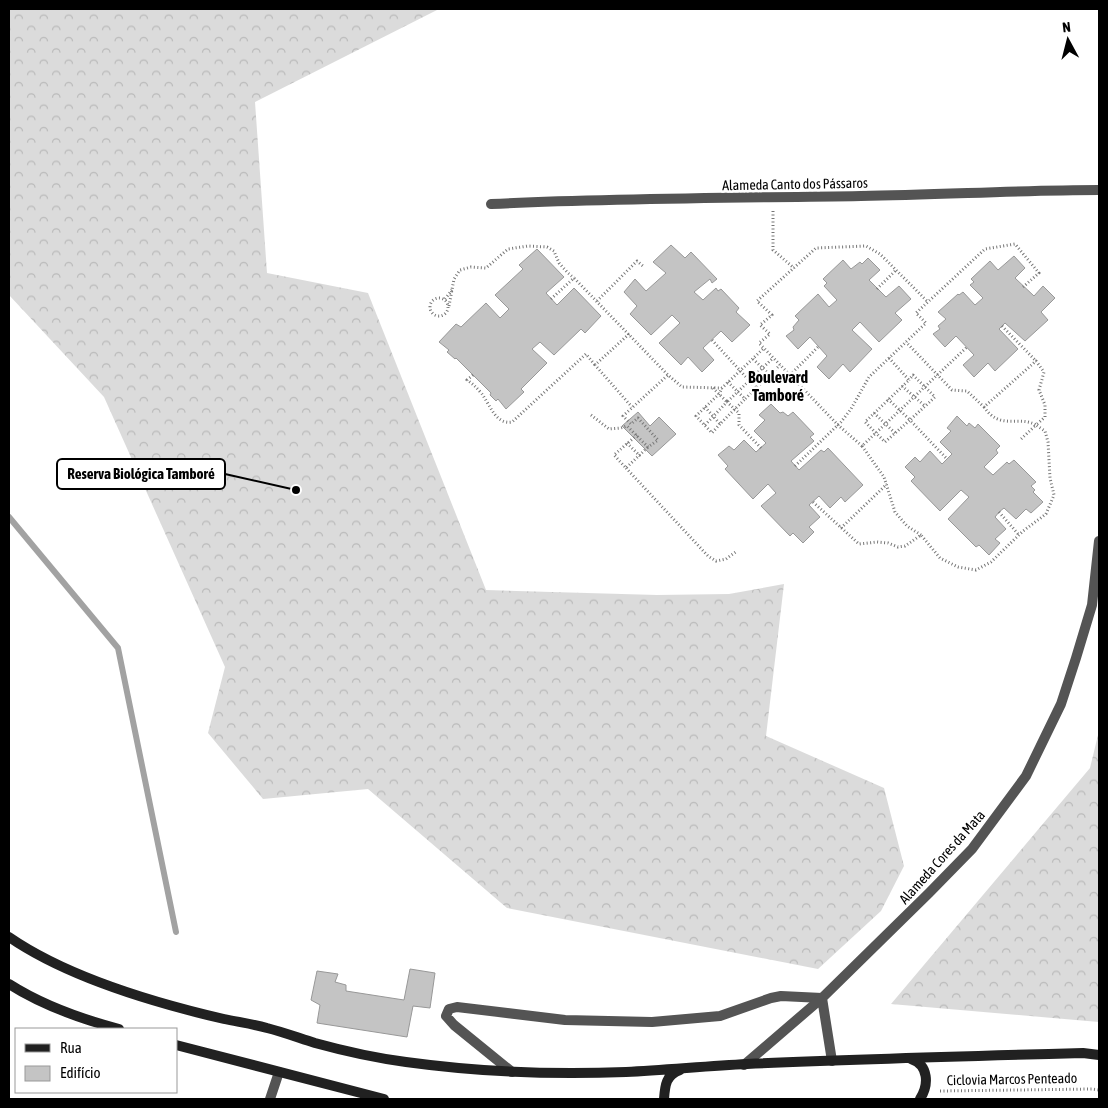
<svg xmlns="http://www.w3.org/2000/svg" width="1108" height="1108" viewBox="0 0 1108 1108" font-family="'Asap Condensed',sans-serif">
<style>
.forest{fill:url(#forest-crowns)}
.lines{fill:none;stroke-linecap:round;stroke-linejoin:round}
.stream{stroke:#a2a2a2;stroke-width:6}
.building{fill:#c4c4c4;stroke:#989898}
.path{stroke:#767676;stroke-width:3;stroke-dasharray:1 2.5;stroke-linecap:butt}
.lane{stroke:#545454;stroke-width:10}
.street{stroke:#545454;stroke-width:10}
.secondary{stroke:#212121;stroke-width:10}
.labels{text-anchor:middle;stroke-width:5;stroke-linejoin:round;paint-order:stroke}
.street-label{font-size:14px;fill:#000;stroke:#fff}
.quarter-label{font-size:16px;font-weight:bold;fill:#000;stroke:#fff}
.leader{fill:none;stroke:#000;stroke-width:2}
.callout-dot{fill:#000;stroke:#fff;stroke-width:2}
.callout{fill:#fff;stroke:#000;stroke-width:2}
.callout-label{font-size:15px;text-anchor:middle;font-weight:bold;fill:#000}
</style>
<defs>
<pattern id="forest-crowns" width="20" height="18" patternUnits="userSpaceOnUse" patternTransform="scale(1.25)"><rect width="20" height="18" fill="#dbdbdb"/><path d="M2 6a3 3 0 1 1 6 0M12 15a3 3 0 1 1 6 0" fill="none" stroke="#bababa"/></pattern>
</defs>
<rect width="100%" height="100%" fill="#fff"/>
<path class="forest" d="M9 9H439L255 102 267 273 368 293 486 590 657 595 729 594 784 584 766 736 884 788 904 866 881 911 818 969 507 908 368 789 263 799 208 733 225 667 104 397 9 295Z
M1099 731V1022L891 1004 1090 768Z"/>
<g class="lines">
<path class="stream" d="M9 517 118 648 176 932"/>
</g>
<path class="building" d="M671 245 685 258 691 252 717 279 712 283 710 279 694 292 703 300 716 288 718 291 721 289 739 308 736 312 750 325 732 342 721 331 703 348 714 360 702 372 688 357 681 365 659 343 680 323 672 315 651 335 630 314 637 306 624 292 635 279 646 291 666 273 653 262Z
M537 249 564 277 546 293 557 305 574 288 601 316 585 333 581 329 554 355 540 342 532 349 547 363 521 389 524 392 506 409 498 399 496 401 490 395 491 393 456 358 455 359 447 352 449 350 439 342 456 324 461 327 486 303 500 318 509 309 495 295 523 269 519 265Z
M1014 256 1025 268 1015 278 1034 296 1043 286 1055 298 1041 312 1048 320 1025 341 1005 323 999 329 1018 349 995 371 988 363 974 377 963 365 974 355 956 336 945 347 933 334 940 329 938 326 946 319 938 312 958 294 959 295 963 292 975 305 983 298 970 285 974 282 971 279 990 261 998 270Z
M868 258 880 270 869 280 886 297 899 286 911 299 895 313 902 320 879 342 860 322 852 330 872 349 850 372 843 364 829 379 817 367 827 356 810 337 798 349 786 336 794 330 793 327 799 320 795 316 818 294 829 307 837 300 824 286 827 283 823 279 843 260 851 269 860 262 862 264Z
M771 404 780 413 783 412 788 416 793 412 814 434 810 437 814 441 791 461 799 470 821 450 824 452 828 448 863 485 845 502 841 497 830 508 819 496 809 505 820 517 809 527 814 532 803 543 793 533 790 536 761 506 776 493 768 484 753 499 725 469 728 466 718 455 729 446 734 450 744 440 756 452 766 443 754 431 765 420 759 415Z
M638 412 650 426 659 417 676 434 652 456 622 426Z
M957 416 967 426 969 423 975 428 978 424 1000 446 996 450 998 453 984 467 993 475 1007 462 1009 464 1014 460 1036 482 1031 486 1035 490 1033 492 1043 502 1031 513 1026 509 1016 519 1004 508 999 512 995 517 1006 529 995 539 1000 543 989 555 979 545 976 547 948 519 969 497 961 490 940 511 911 481 915 477 905 467 915 457 920 462 930 451 942 464 952 454 940 442 951 431 947 428Z
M410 969 435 973 430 1008 413 1006 407 1037 317 1023 320 1005 311 1000 317 971 338 974 335 982 346 985V991L404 1000Z"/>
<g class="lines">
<path class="path" d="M773 211V250L794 268
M877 289 896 270
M430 307a9 9 0 1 1 18 0a9 9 0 1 1-18 0Z
M445 299 452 290
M551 299 574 278 668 375
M597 301 637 261 643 266
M449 306 454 279 460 270 471 267 486 268 508 249 528 246 547 247 554 251 559 263 568 273 574 278
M1002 326 1036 361
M629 334 595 365 632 407
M712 340 756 388 780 365
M889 358 909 380 865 422 885 442 910 420 947 459
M753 359 770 375
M473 375 467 380C473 384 477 388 482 394 490 405 496 425 512 422L586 354 595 365
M790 375 818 347
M728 382 745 399 756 388
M902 386 925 406
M713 388 727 402 773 358
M888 399 910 420 935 397 913 375 909 380
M705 407 720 424 745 399
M984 407C1000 431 1019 415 1036 425L1020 440
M874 413 895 433
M591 415 609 429 621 428 627 426 648 447 658 440 638 418 631 424 623 416 668 375 682 387 722 388 764 348
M720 424 712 433 696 416 719 394 722 388
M705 425 727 402 739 413V425L761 448
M637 435 614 455 626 468 648 447
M627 443 640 456
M862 446 838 425 759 343 770 334 760 325 772 315 757 301 816 248 866 246 880 254 928 302
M795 466 841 422 851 409 869 377 926 323 916 313 985 249 1015 244 1039 273 1023 287
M626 468 708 556 716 561 726 559 737 551
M813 502 859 544 877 542 888 543 898 547 905 546 921 535 940 558 958 567 976 570 991 562 1023 531 1046 514 1054 495 1050 478 1048 442 1045 431 1036 425 1045 417V405L1039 390 1044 372 1036 361 984 407 967 391 952 390 906 342
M999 512 1019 535
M841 528 887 484
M921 535 907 526 895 512 884 477 862 446 967 347
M940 1091 1092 1089 1099 1090"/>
<path class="lane" d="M512 1072 454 1025 446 1016 449 1009 457 1007 565 1020 652 1022 720 1016 771 998 781 996 822 998
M270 1099 279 1072"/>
<path class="street" d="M491 204C614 198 738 198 861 196 941 195 1020 190 1099 190
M822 998 832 1061
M744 1065 822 998 929 893 972 849 1026 776 1061 704 1076 658 1092 605 1099 541"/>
<path class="secondary" d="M9 937C67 977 155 1003 224 1019 238 1022 253 1024 267 1028 283 1032 299 1038 315 1043 344 1051 376 1058 406 1062 479 1072 553 1075 626 1072 666 1070 707 1066 747 1064 859 1059 971 1056 1083 1053L1099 1055
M9 984C42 1005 81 1019 119 1029
M176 1045 384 1099
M911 1059C929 1065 929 1085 920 1099
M664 1099C665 1085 666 1075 680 1070"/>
</g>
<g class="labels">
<g class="street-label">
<text transform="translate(795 184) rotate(-1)" y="5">Alameda Canto dos Pássaros</text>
<text transform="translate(942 857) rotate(-48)" y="5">Alameda Cores da Mata</text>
<text transform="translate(1012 1079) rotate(-1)" y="5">Ciclovia Marcos Penteado</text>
</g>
<g class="quarter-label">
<text x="778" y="383">Boulevard<tspan x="778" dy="18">Tamboré</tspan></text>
</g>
</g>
<path class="leader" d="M296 490L225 474"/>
<circle class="callout-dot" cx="296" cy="490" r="5"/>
<rect class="callout" x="57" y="459" width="168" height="30" rx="5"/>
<g class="callout-label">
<text x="141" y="479">Reserva Biológica Tamboré</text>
</g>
<rect width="1108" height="1108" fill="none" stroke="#000000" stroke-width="20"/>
<rect x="15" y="1028" width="162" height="65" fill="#ffffff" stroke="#999999"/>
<rect x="25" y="1044" width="25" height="8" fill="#212121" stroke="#999999"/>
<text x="60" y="1053" font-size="15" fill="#000000">Rua</text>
<rect x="25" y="1066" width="25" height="15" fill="#c4c4c4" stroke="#999999"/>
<text x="60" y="1078" font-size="15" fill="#000000">Edifício</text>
<g transform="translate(1068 40) rotate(353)" stroke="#ffffff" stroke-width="4" paint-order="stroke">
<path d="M0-4L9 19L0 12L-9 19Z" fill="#000000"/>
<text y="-8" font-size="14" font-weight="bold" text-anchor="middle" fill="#000000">N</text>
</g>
</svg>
